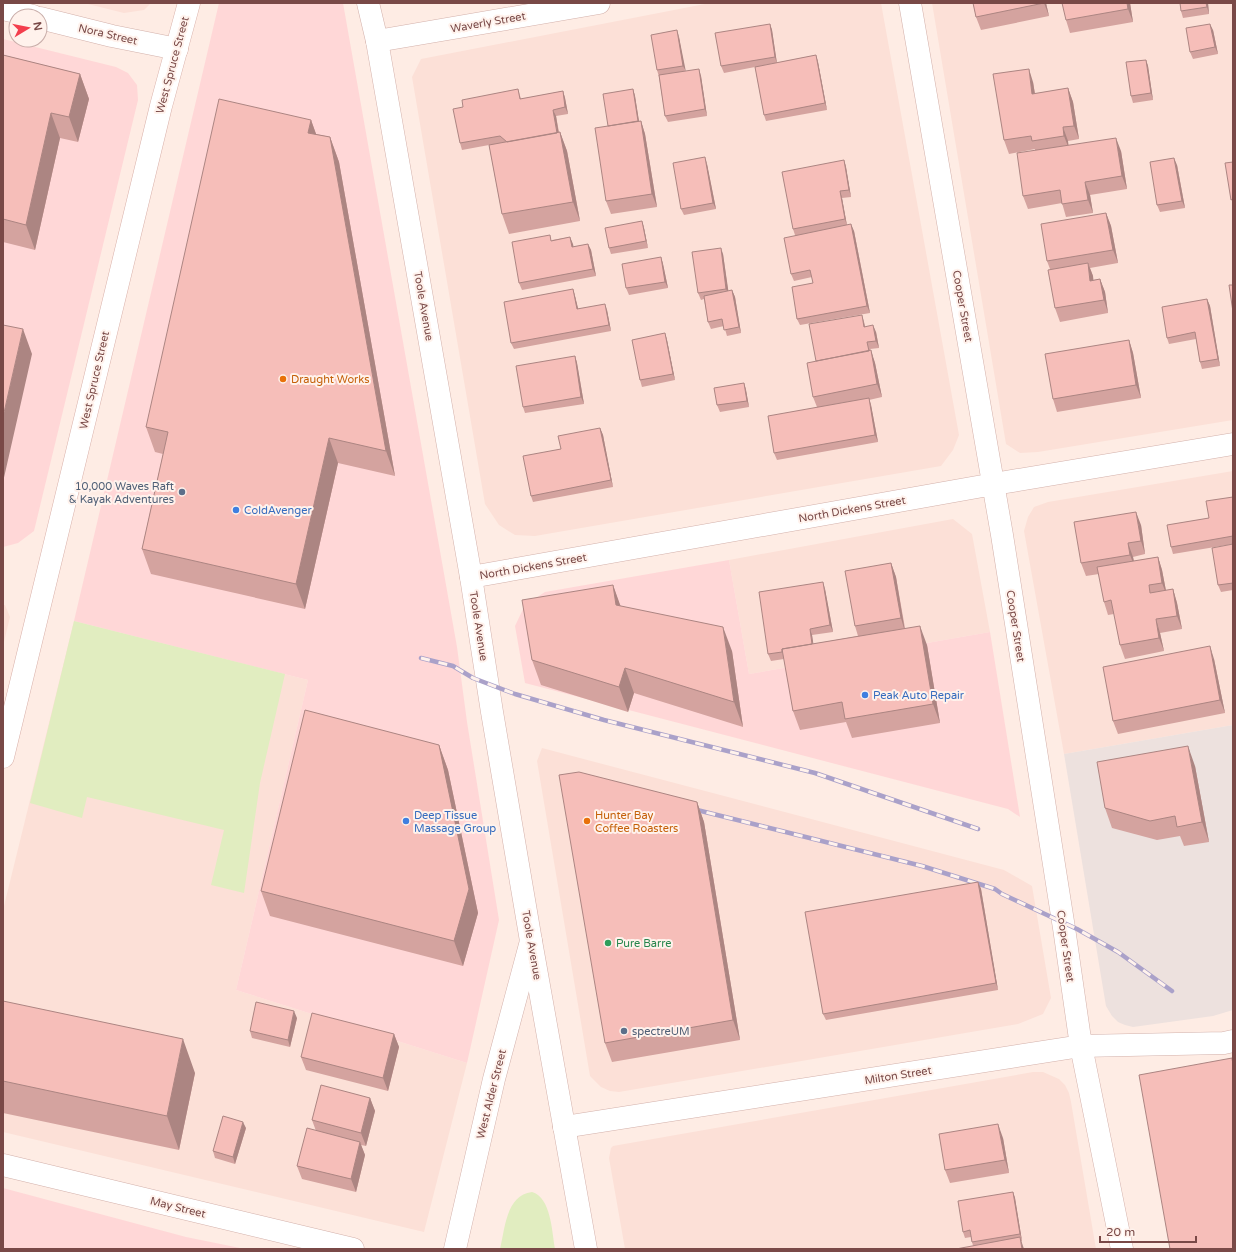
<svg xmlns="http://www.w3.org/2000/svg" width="1236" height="1252" viewBox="0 0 1236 1252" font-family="'Varela Round',sans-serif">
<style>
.residential{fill:#fce0d7}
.commercial{fill:#ffd7d7}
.industrial{fill:#ede1de}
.green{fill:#e1edc0}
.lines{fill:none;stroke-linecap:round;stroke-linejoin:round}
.minor-casing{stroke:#d3b1ab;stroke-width:23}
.tertiary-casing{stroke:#d3b1ab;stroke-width:23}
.secondary-casing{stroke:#d9b1aa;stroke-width:23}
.minor{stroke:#fff;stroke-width:22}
.tertiary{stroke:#fff;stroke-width:22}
.secondary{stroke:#fff;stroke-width:22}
.rail-casing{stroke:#aaa1c9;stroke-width:4.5}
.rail{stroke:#fff2ec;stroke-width:3;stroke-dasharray:9;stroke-linecap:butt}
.wall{fill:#d4a39f}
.shaded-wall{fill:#ac8582}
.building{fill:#f6beb9;stroke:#ac8582}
.food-dot{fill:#e8710a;stroke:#fff2ec;stroke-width:1.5}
.service-dot{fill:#5c6f8a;stroke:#fff2ec;stroke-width:1.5}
.shop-dot{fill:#3f7fe0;stroke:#fff2ec;stroke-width:1.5}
.leisure-dot{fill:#2e9e5b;stroke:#fff2ec;stroke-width:1.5}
.labels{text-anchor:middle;stroke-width:4;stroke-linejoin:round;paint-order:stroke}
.street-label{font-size:11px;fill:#794947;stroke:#fff2ec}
.food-label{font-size:11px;fill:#c56008;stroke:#fff2ec;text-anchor:start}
.service-label{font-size:11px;fill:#4e5e75;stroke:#fff2ec;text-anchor:end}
.shop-label{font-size:11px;fill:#366cbe;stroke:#fff2ec;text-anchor:start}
.leisure-label{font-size:11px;fill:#27864d;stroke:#fff2ec;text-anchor:start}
</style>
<rect width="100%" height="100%" fill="#feece4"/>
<path class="residential" d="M84 3H151L144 10 124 13Z
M710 3H881L959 435 953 450 941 466 535 536 515 535 499 525 485 504 412 77 421 59Z
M932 3H1233V420L1038 452 1020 453 1006 444Z
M1233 471V725L1064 754 1024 531 1028 517 1034 507 1048 502Z
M953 519 972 534 990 632 749 674 729 560Z
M3 605H5L10 617 3 646Z
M74 621 308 680 236 990 467 1063 424 1232 3 1132V910Z
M542 748 1004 870 1032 886 1051 998 1043 1014 1018 1024 619 1092 610 1091 601 1087 590 1076 537 761Z
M1033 1072H1043L1059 1079 1065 1085 1069 1093 1071 1102 1096 1249H625L609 1158 611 1148 613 1146Z"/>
<path class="commercial" d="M219 3H343L457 647 467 722 499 920 467 1063 236 990 308 680 74 621Z
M3 39 116 67 128 73 137 85 138 100 34 531 18 543 3 547Z
M729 560 749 674 990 632 1020 817 1008 809 525 683 515 626 525 605 545 592Z
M3 1188 186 1237 245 1249H3Z"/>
<path class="industrial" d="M1233 725V1010L1213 1016 1133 1027 1125 1025 1118 1022 1112 1016 1106 1006 1064 754Z"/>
<path class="green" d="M74 621 285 674 260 783 244 893 211 885 224 830 87 797 82 818 30 803Z
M532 1192C551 1197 552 1232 555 1249H500C505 1229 506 1195 532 1192Z"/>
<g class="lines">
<defs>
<path id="minor" d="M910 3 1002 535 1064 928 1081 1046 1122 1249
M3 9 33 16
M40 18 112 36 177 49
M377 41 599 3
M471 577 994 484 1233 444
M564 1127 1081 1046 1224 1043 1233 1041
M3 1165 353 1249
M455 1249 494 1079 531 941"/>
<path id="tertiary" d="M368 3 377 41 471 577 492 712 531 941 586 1249"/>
<path id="secondary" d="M3 757 161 106 189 3"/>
</defs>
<use href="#minor" class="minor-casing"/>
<use href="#tertiary" class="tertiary-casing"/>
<use href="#secondary" class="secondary-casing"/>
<use href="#minor" class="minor"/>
<use href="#tertiary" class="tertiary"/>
<use href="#secondary" class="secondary"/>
<defs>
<path id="rail" d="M421 658 453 666 473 678 515 694 604 720 815 773 978 829
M689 808 922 866 995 889 1002 894 1077 929 1118 952 1172 991"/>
</defs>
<use href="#rail" class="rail-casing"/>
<use href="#rail" class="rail"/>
</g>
<path class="wall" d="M973 3H1046L1049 16 981 30 976 17Z
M1130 3 1133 22 1070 33 1066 20Z
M1208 3 1209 14 1183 18 1181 11Z
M770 24 772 30 777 63 816 55 818 62 827 110 766 121 764 115 755 67 724 73 721 66Z
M1213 30 1218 54 1193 59 1190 52Z
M679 37 685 71 701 76 707 116 668 122 665 116 659 77 657 70Z
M3 55 80 74 89 99 78 142 60 138 35 250 3 242Z
M1146 60 1148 66 1153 100 1133 103 1131 96Z
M1033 82 1035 94 1068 88 1073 102 1079 139 1068 141V145L1121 151 1127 189 1090 195 1093 213 1066 217 1062 203 1028 209 1023 196 1035 150V149L1009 154 1004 140Z
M518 89 521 99 563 91 565 98 568 114 556 116 559 132H560L567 151 580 221 509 234 502 214 489 145 462 150 460 143 463 107Z
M633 89 635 96 639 121H641L645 134 657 207 611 214 606 201Z
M311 120 316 134 330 137 339 162 395 476 338 463 305 609 151 574 142 549 163 454 155 452 146 427Z
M844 160 846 167 851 197 842 198 847 225 854 231 870 313 800 325 797 319 813 283 812 277 794 281 791 274 795 235 793 229Z
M707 164 716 209 684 215 681 209Z
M1177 165 1185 208 1160 212 1157 205Z
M1106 213 1111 226 1118 263 1090 268 1093 276V280L1100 279 1105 292 1108 313 1060 322 1055 308 1050 269 1047 261Z
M642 221 644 228 648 248 611 254 609 248Z
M570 237 573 247 588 244 591 250 596 276 522 290 519 283 552 240Z
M723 254 728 291 732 290 735 297 741 333 727 336 724 326 711 329 708 322 704 299 701 300 698 293Z
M661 257 663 264 668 288 629 295 626 288Z
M573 289 575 296 578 309 607 310 611 331 514 349 511 343Z
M1207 299 1210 306 1220 366 1202 369 1200 362 1196 339 1169 344 1167 338Z
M864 322 865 327 876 332 879 348 870 349 875 363 882 397 869 400 871 405 878 442 777 460 774 453 817 407 813 397 816 361Z
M665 333 667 340 675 380 642 387 640 380Z
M1129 340 1133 353 1141 398 1057 412 1053 399Z
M575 356 577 363 584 404 525 413 523 407Z
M744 383 746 390 749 407 720 412 717 405Z
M600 428 603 435 613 487 533 502 531 496 561 449Z
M1233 497V544L1173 554 1171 547 1209 518Z
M1141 525 1145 554 1133 557 1134 561 1158 557 1162 570 1166 591 1173 589 1177 603 1182 629 1160 633 1164 651 1125 659 1120 645 1114 614 1108 615 1104 602 1099 574 1086 576 1081 563Z
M1233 544V590L1221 592 1218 585Z
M891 563 896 577 905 628 927 645 940 723 852 738 846 722 800 730 793 711 784 659 771 661 768 654 825 589 833 632 812 635 813 644 858 636 855 626Z
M613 585 620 606 732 651 743 727 634 693 628 712 541 685 532 660Z
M1214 659 1225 713 1118 734 1113 721Z
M439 745 448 770 478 913 463 966 270 916 261 891Z
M1195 766 1209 842 1184 846 1180 836 1157 840 1112 828 1105 808Z
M697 802 704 822 740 1040 612 1062 605 1043Z
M978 882 981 889 998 990 826 1020 823 1014Z
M3 1001 195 1073 179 1150 3 1113Z
M297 1018 290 1047 252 1038 250 1031Z
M394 1034 399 1047 388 1091 306 1070 301 1057Z
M370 1098 375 1111 366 1146 361 1145 365 1155 356 1192 302 1179 297 1166 316 1131 312 1120Z
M246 1128 235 1164 215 1158 213 1151Z
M1003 1138 1009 1173 950 1183 945 1170Z
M1013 1192 1015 1198 1022 1241 973 1246 971 1237 965 1238 963 1232Z"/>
<path class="shaded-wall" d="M1044 3H1046L1049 16Z
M1127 3H1130L1133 22 1128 9Z
M1206 3H1208L1209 14 1207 7Z
M770 24 772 30 777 64 775 57Z
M1210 24 1213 30 1218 54 1215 47Z
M677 30 679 37 686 72 683 66Z
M816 55 818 62 827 110 825 103Z
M1146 60 1148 66 1153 100 1151 93Z
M699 69 701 76 707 116 705 109Z
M1029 69 1033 82 1037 107 1032 94Z
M80 74 89 99 78 142 69 117Z
M1068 88 1073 102 1079 139 1074 126Z
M633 89 635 96 640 128 638 121Z
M563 91 565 98 568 114 565 107Z
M553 110 556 116 561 148 559 141Z
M51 113 60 138 35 250 26 225Z
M311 120 320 145 308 133Z
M641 121 645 134 657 207 652 194Z
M1063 127 1068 141 1069 149 1064 136Z
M560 132 567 151 580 221 573 202Z
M330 137 339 162 395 476 386 451Z
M1116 138 1121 151 1127 189 1122 176Z
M705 157 707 164 716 209 713 203Z
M1174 158 1177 165 1185 208 1182 201Z
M844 160 846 167 851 197 849 190Z
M1085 182 1090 195 1093 213 1088 200Z
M840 191 842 198 847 226 845 219Z
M1106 213 1111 226 1118 263 1113 250Z
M642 221 644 228 648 248 646 241Z
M851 224 854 231 870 313 867 306Z
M570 237 573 244 575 254 572 247Z
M588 244 591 250 596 276 593 269Z
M721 248 723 254 729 295 726 289Z
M661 257 663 264 668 288 665 282Z
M1088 263 1093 276 1095 294 1090 281Z
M1100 279 1105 292 1108 313 1104 300Z
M573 289 575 296 580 316 577 309Z
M732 290 735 297 741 333 739 327Z
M1207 299 1210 306 1220 366 1218 359Z
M605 304 607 310 611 331 609 325Z
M862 315 864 322 866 334 864 327Z
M873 325 876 332 879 348 876 341Z
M23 329 32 354 3 482V417Z
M665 333 667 340 675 380 673 374Z
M1129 340 1133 353 1141 398 1136 385Z
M871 350 875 363 882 397 877 384Z
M575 356 577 363 584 404 581 397Z
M744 383 746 390 749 407 747 401Z
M869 398 871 405 878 442 875 435Z
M600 428 603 435 613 487 611 480Z
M329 438 338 463 305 609 296 584Z
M1136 512 1141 525 1145 554 1141 541Z
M1128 543 1133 557 1135 568 1130 555Z
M1158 557 1162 570 1167 596 1162 583Z
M891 563 896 577 905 632 901 618Z
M823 582 825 589 833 632 830 625Z
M613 585 622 610 616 605Z
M1173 589 1177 603 1182 629 1177 616Z
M1156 619 1160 633 1164 651 1159 638Z
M920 626 927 645 940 723 933 704Z
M723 627 732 651 743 727 734 702Z
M810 629 812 635 815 654 813 647Z
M1210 646 1214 659 1225 713 1220 700Z
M625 668 634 693 628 712 619 687Z
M439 745 448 770 478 913 463 966 454 941Z
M1188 746 1195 766 1209 842 1202 822Z
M697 802 704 822 740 1040 733 1020Z
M978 882 981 889 998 990 996 983Z
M294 1011 297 1018 290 1047 288 1040Z
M394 1034 399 1047 388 1091 383 1078Z
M183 1039 195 1073 179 1150 167 1116Z
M370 1098 375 1111 366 1146 361 1133Z
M243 1122 246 1128 235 1164 233 1157Z
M998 1124 1003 1138 1009 1173 1005 1160Z
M360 1142 365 1155 356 1192 351 1179Z
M1013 1192 1015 1198 1022 1241 1020 1234Z
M1020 1237 1024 1249H1022Z"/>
<path class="building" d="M973 3H1044L976 17Z
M1062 3H1127L1128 9 1066 20Z
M1180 3H1206L1207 7 1181 11Z
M770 24 775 57 721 66 715 33Z
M1210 24 1215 47 1190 52 1186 28Z
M677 30 683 66 657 70 651 35Z
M3 55 80 74 69 117 51 113 26 225 3 219Z
M816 55 825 103 764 115 755 67Z
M1146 60 1151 93 1131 96 1126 62Z
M699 69 705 109 665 116 659 75Z
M1029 69 1032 94 1068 88 1074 126 1063 127 1064 136 1032 141 1031 136 1004 140 993 74Z
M518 89 520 99 563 91 565 107 553 110 557 133 507 142 500 136 460 143 453 109 463 107 462 100Z
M633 89 638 121 608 126 603 94Z
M219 99 311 120 308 133 330 137 386 451 329 438 296 584 142 549 168 432 146 427Z
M641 121 652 194 606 201 595 128Z
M560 132 573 202 502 214 489 145Z
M1116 138 1122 176 1085 182 1088 200 1062 204 1060 190 1023 196 1017 153Z
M705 157 713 203 681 209 673 163Z
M1174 158 1182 201 1157 205 1150 162Z
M844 160 849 190 840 191 845 219 793 229 782 172Z
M1233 162V199L1231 200 1225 163Z
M1106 213 1113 250 1047 261 1041 224Z
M642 221 646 241 609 248 605 228Z
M851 224 867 306 797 319 792 287 813 283 810 270 791 274 784 238Z
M550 235 551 241 570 237 572 247 588 244 593 269 519 283 512 242Z
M721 248 726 289 698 293 692 252Z
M661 257 665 282 626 288 622 264Z
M1088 263 1090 281 1100 279 1104 300 1055 308 1048 270Z
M1229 285H1233V312Z
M573 289 577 309 605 304 609 325 511 343 504 302Z
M732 290 739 327 724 330 722 319 708 322 704 296Z
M1207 299 1218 359 1200 362 1195 332 1167 338 1162 307Z
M862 315 864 327 873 325 876 341 867 342 869 351 816 361 809 324Z
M3 325 23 329 3 417Z
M665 333 673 374 640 380 632 340Z
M1129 340 1136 385 1053 399 1045 354Z
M871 350 877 384 813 397 807 363Z
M575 356 581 397 523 407 516 366Z
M744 383 747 401 717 405 714 388Z
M869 398 875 435 774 453 768 416Z
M600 428 611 480 531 496 523 456 561 449 558 436Z
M1233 497V536L1171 547 1167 525 1209 518 1206 501Z
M1136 512 1141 541 1128 543 1130 555 1081 563 1074 522Z
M1233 544V583L1218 585 1212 548Z
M1158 557 1162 583 1149 585 1150 593 1173 589 1177 616 1156 619 1159 638 1120 645 1111 600 1104 602 1097 567Z
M891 563 901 618 855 626 845 571Z
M823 582 830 625 810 629 812 644 782 649V652L768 654 759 592Z
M613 585 616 605 723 627 734 702 625 668 619 687 532 660 522 600Z
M920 626 933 704 845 719 842 702 793 711 782 649Z
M1210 646 1220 700 1113 721 1103 667Z
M305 710 439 745 469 889 454 941 261 891Z
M1188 746 1202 822 1177 827 1175 816 1150 821 1105 808 1097 762Z
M579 772 697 802 733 1020 605 1043 559 775Z
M978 882 996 983 823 1014 805 912Z
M3 1001 183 1039 167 1116 3 1081Z
M256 1002 294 1011 288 1040 250 1031Z
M312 1013 394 1034 383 1078 301 1057Z
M1232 1058 1233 1065V1249H1170L1139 1075Z
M321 1085 370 1098 361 1133 312 1120Z
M223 1116 243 1122 233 1157 213 1151Z
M998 1124 1005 1160 945 1170 939 1134Z
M307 1128 360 1142 351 1179 297 1166Z
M1013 1192 1020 1234 972 1242 970 1230 963 1232 958 1201Z
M1020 1237 1022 1249H956Z"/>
<g class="food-dot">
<circle cx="283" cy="379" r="4"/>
<circle cx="587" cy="821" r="4"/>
</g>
<g class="service-dot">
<circle cx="182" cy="492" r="4"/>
<circle cx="624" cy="1031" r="4"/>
</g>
<g class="shop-dot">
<circle cx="236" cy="510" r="4"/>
<circle cx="865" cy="695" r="4"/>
<circle cx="406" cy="821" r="4"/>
</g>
<circle class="leisure-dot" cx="608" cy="943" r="4"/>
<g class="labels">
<g class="street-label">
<text transform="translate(488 22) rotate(-10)" y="4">Waverly Street</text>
<text transform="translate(108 34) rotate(13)" y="4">Nora Street</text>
<text transform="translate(172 65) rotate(-75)" y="4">West Spruce Street</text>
<text transform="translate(424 306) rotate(80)" y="4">Toole Avenue</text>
<text transform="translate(963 306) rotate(80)" y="4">Cooper Street</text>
<text transform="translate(94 380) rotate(-77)" y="4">West Spruce Street</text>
<text transform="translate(852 509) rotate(-10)" y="4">North Dickens Street</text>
<text transform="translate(533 566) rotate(-10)" y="4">North Dickens Street</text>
<text transform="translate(479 626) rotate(81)" y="4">Toole Avenue</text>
<text transform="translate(1016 626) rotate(81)" y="4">Cooper Street</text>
<text transform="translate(532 945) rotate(80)" y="4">Toole Avenue</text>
<text transform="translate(1066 946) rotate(82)" y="4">Cooper Street</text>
<text transform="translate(898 1075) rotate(-9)" y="4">Milton Street</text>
<text transform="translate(491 1094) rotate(-76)" y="4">West Alder Street</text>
<text transform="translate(178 1207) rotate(14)" y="4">May Street</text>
</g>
<g class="food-label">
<text x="291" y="383">Draught Works</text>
<text x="595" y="819">Hunter Bay<tspan x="595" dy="13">Coffee Roasters</tspan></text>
</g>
<g class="service-label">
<text x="174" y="490">10,000 Waves Raft<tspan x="174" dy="13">&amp; Kayak Adventures</tspan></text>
<text x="632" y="1035" text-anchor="start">spectreUM</text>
</g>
<g class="shop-label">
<text x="244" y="514">ColdAvenger</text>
<text x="873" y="699">Peak Auto Repair</text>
<text x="414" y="819">Deep Tissue<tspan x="414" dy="13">Massage Group</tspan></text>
</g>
<g class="leisure-label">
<text x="616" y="947">Pure Barre</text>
</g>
</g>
<rect width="1236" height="1252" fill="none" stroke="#794947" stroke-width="8"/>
<g transform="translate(28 28) rotate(80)"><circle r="19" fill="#fff2ec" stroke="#c9aeaa"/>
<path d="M0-3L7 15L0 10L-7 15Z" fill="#f33e4d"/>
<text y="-6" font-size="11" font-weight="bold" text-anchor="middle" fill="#794947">N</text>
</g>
<path d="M1100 1236v6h96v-6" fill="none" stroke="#794947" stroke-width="2"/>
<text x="1106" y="1236" font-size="12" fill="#794947" stroke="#fff2ec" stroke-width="3" paint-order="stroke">20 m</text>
</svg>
